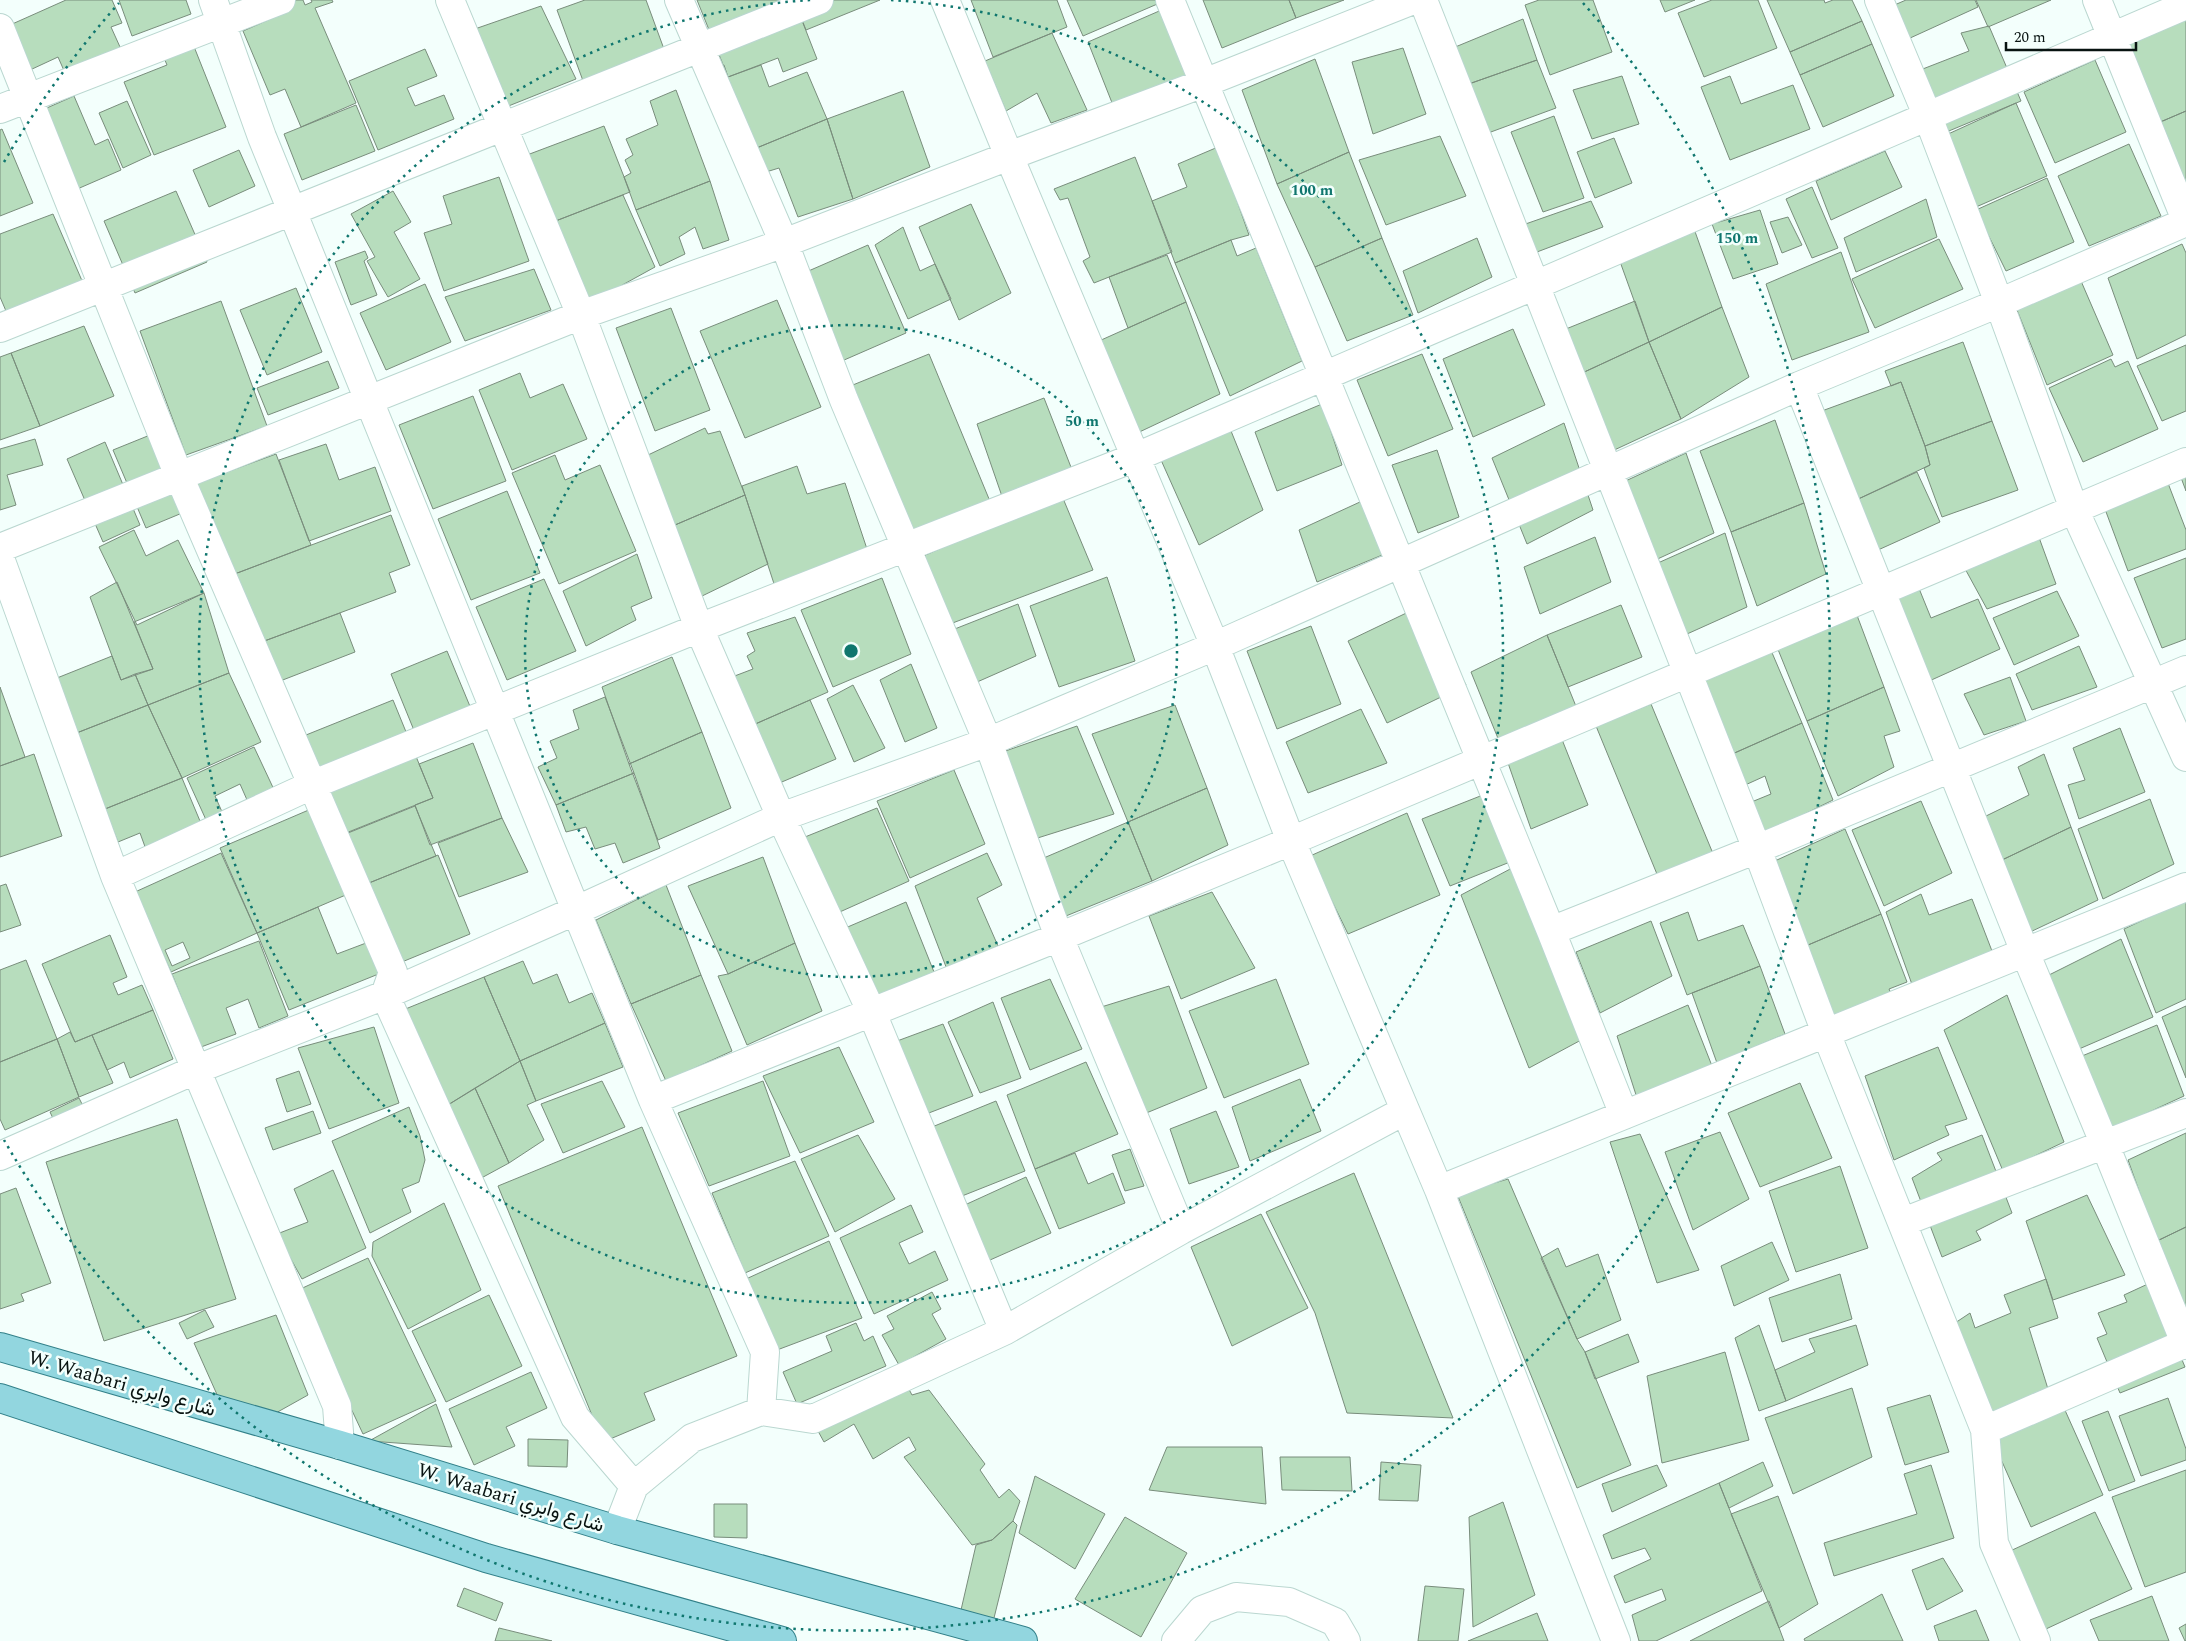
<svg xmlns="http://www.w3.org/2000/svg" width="2186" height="1641" viewBox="0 0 2186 1641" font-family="Spectral,Vazirmatn,serif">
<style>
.building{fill:#b7ddbd;stroke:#798d7c;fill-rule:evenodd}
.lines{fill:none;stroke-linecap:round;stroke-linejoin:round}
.minor-casing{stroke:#bad7d0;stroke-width:30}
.major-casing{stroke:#328089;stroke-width:30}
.minor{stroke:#fff;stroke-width:28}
.major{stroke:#92d6df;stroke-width:28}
.ring{fill:none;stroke:#0f766e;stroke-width:2.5;stroke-dasharray:2.5 5}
.labels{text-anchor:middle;stroke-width:5;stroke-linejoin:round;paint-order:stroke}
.street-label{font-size:20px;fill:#081311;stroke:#f3fffc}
.centre{fill:#0f766e;stroke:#f3fffc;stroke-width:2.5}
.ring-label{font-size:15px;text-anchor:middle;font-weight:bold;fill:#0f766e;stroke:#f3fffc;stroke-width:5;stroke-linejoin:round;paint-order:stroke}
</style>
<rect width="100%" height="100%" fill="#f3fffc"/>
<path class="building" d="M66 0H112L122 23 111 27 129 67 73 91 58 57 30 70 10 25Z
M119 0H186L191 14 132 36Z
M276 0H303L305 5 312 2 311 0H332L333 2 315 8 356 103 301 127 285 89 270 95 243 31 282 14Z
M585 0H646L668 60 586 89 557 10Z
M697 0H794L817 59 783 72 778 58 728 77Z
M794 0H880L806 30Z
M971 0H1057L1067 27 993 57Z
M1067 0H1161L1162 2 1083 36Z
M1203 0H1289L1296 18 1222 48Z
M1289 0H1344L1296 18Z
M1539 0H1593L1612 52 1550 75 1525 5Z
M1660 0H1695L1665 12Z
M1712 0H1758L1777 48 1704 77 1678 13Z
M1767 0H1824L1825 3 1833 0H1852L1862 21 1790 52Z
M1906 0H1975L1978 7 1897 44 1883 10Z
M1976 0H2051L1988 27Z
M1173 5 1207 88 1120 123 1088 42Z
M541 6 576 79 501 109 469 31Z
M1523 19 1537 60 1463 86 1448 50Z
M2186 19V111L2151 126 2117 46Z
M1862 21 1872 44 1800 75 1790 52Z
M1989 26 2021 101 1944 133 1915 72 1969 51 1961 33Z
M187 29 226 127 154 155 124 82 167 65 157 41Z
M1052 33 1087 110 1051 123 1037 93 1006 111 985 61Z
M1872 44 1894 96 1823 127 1800 75Z
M1403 48 1426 114 1373 134 1352 62Z
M425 49 437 76 407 88 415 106 444 95 454 119 378 150 349 81Z
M1315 59 1349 152 1277 184 1242 90Z
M1537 60 1556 108 1480 136 1463 86Z
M2095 60 2126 132 2055 163 2024 92Z
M724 65 728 77 761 65 769 87 807 72 827 119 742 154 708 71Z
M1622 76 1639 124 1592 139 1573 90Z
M1730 76 1741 104 1793 85 1810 129 1730 160 1701 87Z
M676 90 710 181 636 210 624 177 631 173 625 160 633 155 626 139 658 125 650 101Z
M903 91 930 167 853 199 827 119Z
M74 96 95 145 108 139 121 170 75 190 40 111Z
M127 101 151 155 123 168 99 113Z
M2016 103 2047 176 1976 207 1946 135Z
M356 105 375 151 302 180 284 134Z
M2186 111V195L2151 126Z
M1554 116 1584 198 1543 212 1511 132Z
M827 119 853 199 798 217 779 168 753 176 742 154Z
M604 126 630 192 553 222 527 155Z
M2 129 33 203 0 216V130Z
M1440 136 1466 196 1386 225 1359 160Z
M1614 138 1632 183 1595 198 1577 152Z
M2129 144 2161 216 2089 246 2058 176Z
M1218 147 1249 235 1231 240 1175 263 1152 201 1187 187 1178 164Z
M239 150 255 186 209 207 193 170Z
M1885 151 1902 187 1831 220 1816 181Z
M1349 152 1382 238 1315 267 1277 184Z
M1135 157 1172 252 1094 283 1083 261 1090 257 1068 198 1060 200 1054 189Z
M499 177 529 261 444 291 424 233 452 224 443 196Z
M2047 178 2074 242 2006 271 1976 210Z
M710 181 729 240 703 249 695 227 679 237 685 254 660 266 636 210Z
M1812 187 1838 248 1812 258 1786 199Z
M176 191 207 262 135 293 104 221Z
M393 191 411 222 394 232 420 279 388 297 367 261 375 257 351 214Z
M623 195 655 267 586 305 553 222Z
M1926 199 1937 237 1856 272 1844 238Z
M1591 201 1603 227 1529 255 1517 227Z
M971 204 1011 293 959 320 919 227Z
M1760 210 1778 264 1733 279 1712 224Z
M53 214 90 299 12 325 0 297V234Z
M1788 217 1802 245 1782 253 1770 222Z
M1693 226 1722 307 1649 342 1618 256Z
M903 227 920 271 935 264 951 299 908 319 875 245Z
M1382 238 1413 315 1347 341 1315 267Z
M1477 238 1492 277 1418 313 1403 271Z
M1939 239 1963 289 1875 328 1852 279Z
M1231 240 1237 256 1256 248 1302 361 1230 396 1175 263Z
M2182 244 2186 253V335L2137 359 2108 278Z
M868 245 906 333 835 364 797 276Z
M365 251 368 258 364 261 377 295 351 305 335 262Z
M1841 252 1869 332 1792 360 1766 284Z
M1167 255 1186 302 1128 328 1109 277Z
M534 269 551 310 465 341 445 297Z
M2081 281 2113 355 2047 385 2017 310Z
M425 284 451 342 386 370 360 313Z
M296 288 322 352 267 375 240 310Z
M777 300 821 407 745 438 700 331Z
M221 301 267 426 186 455 140 331Z
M1635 301 1649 342 1580 374 1561 331Z
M1186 302 1220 394 1133 435 1099 341Z
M1722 307 1749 377 1681 419 1649 342Z
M671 308 710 410 655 431 616 328Z
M84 326 114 396 40 426 11 353Z
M1513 329 1545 405 1473 437 1443 359Z
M1649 342 1681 419 1610 452 1580 374Z
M1963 342 1992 421 1925 446 1901 382 1891 386 1885 371Z
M2186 345V411L2162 421 2137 366Z
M11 353 40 426 0 440V357Z
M929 354 999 523 916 559 843 389Z
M1422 354 1453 429 1388 456 1357 380Z
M2111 359 2115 367 2128 361 2158 429 2083 462 2049 388Z
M328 361 339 388 268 415 257 388Z
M520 373 530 398 563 384 587 439 512 470 479 390Z
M1901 382 1925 446 1930 465 1854 501 1819 412Z
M473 396 506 481 433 509 399 425Z
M1044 398 1076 480 1005 505 977 424Z
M1322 404 1342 465 1277 491 1255 432Z
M1775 420 1804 503 1731 532 1700 451Z
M1992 421 2018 490 1942 517 1924 468 1930 465 1925 446Z
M1564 423 1593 510 1527 544 1492 458Z
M1229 426 1263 510 1199 545 1161 460Z
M705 428 708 434 720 431 745 495 675 525 648 455Z
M155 433 187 511 146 528 113 450Z
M35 439 43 465 7 475 16 505 0 510V449Z
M105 442 140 525 103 542 67 459Z
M326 444 339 480 375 467 391 511 309 541 279 460Z
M1437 450 1459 517 1418 533 1392 465Z
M1686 453 1714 533 1651 562 1619 484Z
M276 454 311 545 232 575 197 483Z
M555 455 565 480 600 465 636 551 559 584 512 473Z
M797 466 807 494 845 483 873 567 779 599 742 486Z
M1917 472 1940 522 1878 550 1854 501Z
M2186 473V491L2180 475Z
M2166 478 2186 530V549L2128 571 2102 501Z
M507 491 540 573 471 600 438 519Z
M745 495 768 564 700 597 675 525Z
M1062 496 1093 570 942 627 916 559Z
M1373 496 1392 551 1317 582 1299 530Z
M1804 503 1826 574 1757 606 1731 532Z
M391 515 410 565 389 573 396 592 259 643 232 575Z
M134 530 146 556 178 540 204 593 137 625 99 547Z
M2037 532 2056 584 1987 609 1963 565Z
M1725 533 1747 607 1667 643 1640 571Z
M1595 537 1611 582 1540 614 1524 567Z
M637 554 652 598 631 607 636 620 586 646 563 591Z
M2186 558V639L2162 648 2134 578Z
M1107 577 1135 661 1059 687 1030 606Z
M882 578 911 654 833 687 801 610Z
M544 579 576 651 507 680 476 607Z
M117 582 153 669 121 680 90 597Z
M1918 586 1931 618 1978 599 2000 649 1927 682 1894 597Z
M2057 591 2079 636 2014 665 1993 618Z
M204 593 229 673 148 705 135 674 153 669 134 622Z
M1018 604 1036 656 959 690 937 636Z
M1423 605 1466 685 1387 723 1348 641Z
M1621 605 1642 657 1568 687 1547 635Z
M1855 610 1884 687 1807 721 1777 647Z
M340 613 355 652 275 683 259 643Z
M795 617 828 692 753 725 732 677 753 669 747 656 755 651 747 633Z
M1311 626 1341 704 1277 729 1247 651Z
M1547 635 1584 726 1508 763 1471 672Z
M2079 646 2097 687 2032 710 2016 674Z
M1770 648 1802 723 1730 755 1699 679Z
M447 651 479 728 422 750 391 674Z
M112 656 121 680 135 674 148 705 74 734 52 680Z
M672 657 702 732 629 764 602 687Z
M911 664 937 728 905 742 880 680Z
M229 673 261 742 182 778 148 705Z
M2010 677 2026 721 1984 735 1964 694Z
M853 685 885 748 854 762 827 699Z
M0 687 25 757 0 766Z
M1884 687 1900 731 1884 736 1894 767 1838 796 1807 721Z
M605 697 634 773 556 805 538 767 557 758 550 741 579 729 573 710Z
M393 700 433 798 346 833 306 735Z
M810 700 836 759 770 787 753 725Z
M1651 704 1714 856 1659 879 1596 726Z
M148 705 182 778 105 809 74 734Z
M1175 705 1207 788 1128 822 1092 734Z
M1361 709 1387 763 1308 793 1286 742Z
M1802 723 1833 800 1762 835 1749 803 1771 794 1765 776 1743 786 1730 755Z
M1077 726 1114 814 1028 841 994 755Z
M2120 728 2145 792 2079 819 2068 785 2085 780 2073 748Z
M702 732 731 808 658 840 629 764Z
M1561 737 1588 805 1531 829 1508 763Z
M473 743 502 818 430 845 415 805 433 798 419 764Z
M254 747 277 796 251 809 240 784 215 796 223 814 207 822 187 778Z
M34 754 62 836 0 857V766Z
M2044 754 2071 827 2002 860 1984 817 2029 795 2018 767Z
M954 770 985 844 910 878 877 801Z
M634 773 660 848 623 863 615 843 595 849 586 827 566 832 556 805Z
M182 778 205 833 148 855 140 833 118 842 105 809Z
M1207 788 1228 845 1152 881 1128 822Z
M1493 791 1520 858 1450 886 1422 819Z
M2150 799 2174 864 2103 899 2078 829Z
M1921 801 1952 873 1884 906 1852 830Z
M415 806 436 856 364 885 343 835Z
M877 808 909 881 833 915 800 839Z
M311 809 348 894 257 933 220 848Z
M1407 813 1440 895 1348 934 1310 856Z
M502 818 528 872 459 897 438 843Z
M1128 822 1152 881 1061 918 1039 860Z
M2071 827 2098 900 2028 933 2002 860Z
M1845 829 1881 914 1801 948 1766 865Z
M221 853 257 933 171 972 135 892ZM183 942 190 958 172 966 165 950Z
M987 853 1002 885 977 898 998 946 948 972 915 886Z
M438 855 470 934 397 964 364 885Z
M763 857 795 943 728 974 688 886Z
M1514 867 1583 1039 1529 1068 1461 895Z
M6 884 21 925 0 932V886Z
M666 885 701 975 631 1004 596 920Z
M1212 892 1255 968 1181 999 1149 916Z
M1921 894 1929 915 1972 899 1992 951 1914 990 1886 912Z
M2186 900V999L2156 1013 2124 929Z
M906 902 934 972 877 1001 843 929Z
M318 907 337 954 374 940 386 971 289 1010 257 933Z
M1688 912 1698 941 1743 925 1760 966 1687 995 1660 923Z
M1881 914 1907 982 1889 989 1895 1003 1831 1028 1801 948Z
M1651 921 1672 976 1600 1013 1576 952Z
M110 935 127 977 113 983 118 995 142 985 153 1010 75 1042 42 964Z
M2121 939 2153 1017 2079 1049 2049 975Z
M259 941 288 1016 259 1028 248 999 226 1008 236 1034 201 1047 172 974Z
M795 943 822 1011 747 1045 718 976 728 974Z
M26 960 57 1039 0 1062V970Z
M523 961 533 984 557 974 569 1003 592 993 605 1023 520 1061 484 977Z
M1760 966 1785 1034 1717 1063 1692 993Z
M701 975 732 1051 666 1081 631 1004Z
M484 977 520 1061 443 1108 403 1010Z
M1050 979 1082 1049 1030 1070 1001 998Z
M1276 979 1309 1064 1224 1098 1189 1011Z
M1169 986 1207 1088 1139 1116 1098 1008Z
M2007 995 2064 1142 2003 1171 1944 1030Z
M993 1002 1021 1078 980 1093 948 1022Z
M1688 1005 1714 1071 1638 1101 1617 1036Z
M2186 1006V1078L2162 1017Z
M153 1010 173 1059 130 1078 124 1062 107 1070 92 1035Z
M605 1023 623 1067 536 1101 520 1061Z
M943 1024 973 1096 921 1116 889 1044Z
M2157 1025 2184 1096 2112 1129 2082 1056Z
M374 1027 399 1103 329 1129 298 1048Z
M70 1032 75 1042 92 1035 113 1083 79 1097 57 1039Z
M57 1039 79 1097 5 1130 0 1119V1062Z
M839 1047 874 1122 800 1153 763 1076Z
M1938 1047 1967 1119 1945 1126 1949 1135 1894 1160 1865 1076Z
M520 1061 536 1101 527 1105 544 1140 509 1163 475 1088Z
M1086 1062 1118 1134 1035 1169 1007 1095Z
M299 1071 311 1104 287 1112 276 1079Z
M1300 1079 1321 1131 1250 1161 1232 1107Z
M602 1081 625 1127 563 1153 541 1104Z
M763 1081 790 1156 709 1186 678 1113Z
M1800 1083 1832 1158 1760 1187 1728 1113Z
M475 1088 509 1163 474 1182 443 1108Z
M79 1098 88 1116 59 1131 50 1112Z
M996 1101 1025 1171 962 1196 932 1127Z
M409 1107 420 1136 425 1160 419 1182 402 1189 411 1212 370 1233 332 1141Z
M313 1111 321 1133 273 1150 265 1128Z
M1216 1111 1239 1167 1189 1184 1170 1129Z
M177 1119 236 1299 104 1341 46 1162Z
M642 1127 737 1356 644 1393 655 1420 603 1442 498 1186Z
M1720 1132 1749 1199 1693 1230 1665 1152Z
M2186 1133V1227L2157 1241 2128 1160Z
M1640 1134 1699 1270 1657 1283 1610 1142Z
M858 1135 895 1199 835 1232 801 1159Z
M1982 1135 2012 1213 1976 1231 1981 1240 1942 1257 1912 1178 1942 1160 1937 1153Z
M1130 1149 1144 1186 1125 1191 1112 1155Z
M1075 1153 1088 1184 1113 1173 1125 1203 1059 1229 1035 1169Z
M795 1161 829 1236 745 1273 712 1193Z
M1840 1166 1868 1248 1796 1272 1769 1191Z
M333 1170 366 1248 302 1279 277 1234 308 1222 294 1189Z
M1354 1173 1453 1418 1347 1413 1315 1313 1266 1212Z
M1026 1177 1051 1233 981 1264 956 1209Z
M1508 1179 1577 1339 1585 1352 1631 1465 1577 1488 1457 1194Z
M16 1188 51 1283 21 1294 24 1301 0 1309V1194Z
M2087 1195 2125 1275 2053 1300 2026 1221Z
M444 1203 481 1290 408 1329 372 1256 373 1242Z
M911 1205 923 1232 899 1243 909 1264 935 1251 948 1280 874 1314 840 1238Z
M1261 1214 1308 1308 1232 1346 1191 1247Z
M2186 1227V1309L2157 1241Z
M829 1241 862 1318 777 1350 746 1279Z
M1772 1242 1789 1280 1734 1306 1721 1266Z
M1558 1248 1566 1267 1598 1254 1621 1320 1577 1339 1541 1258Z
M368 1258 436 1401 363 1434 296 1291Z
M1840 1274 1852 1319 1782 1342 1769 1298Z
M2046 1279 2058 1318 2029 1328 2048 1389 1986 1416 1955 1323 1970 1313 1975 1328 2011 1313 2004 1295Z
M2150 1283 2185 1367 2120 1393 2097 1338 2107 1334 2098 1313 2127 1302 2124 1295Z
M932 1292 941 1309 932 1314 946 1339 899 1365 882 1335 894 1329 887 1316Z
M489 1295 522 1366 446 1402 412 1331Z
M205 1310 214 1327 187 1339 179 1323Z
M276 1315 308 1395 274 1414 219 1399 194 1343Z
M856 1323 864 1341 873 1336 886 1366 797 1404 783 1372 832 1351 826 1336Z
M1759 1325 1786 1401 1759 1411 1735 1338Z
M1856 1325 1868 1365 1786 1401 1775 1370 1815 1352 1809 1339Z
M1628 1334 1639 1362 1595 1379 1585 1352Z
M1725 1352 1749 1440 1662 1463 1647 1376Z
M531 1372 547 1408 506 1427 515 1446 474 1465 449 1409Z
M903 1378 912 1395 929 1390 985 1464 980 1470 999 1498 1009 1489 1020 1501 1013 1521 992 1540 972 1545 904 1457 916 1450 909 1437 873 1459 854 1424 824 1442 812 1420Z
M1852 1388 1872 1457 1793 1494 1765 1418Z
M1930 1395 1949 1452 1905 1465 1887 1408Z
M2168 1398 2186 1449V1460L2141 1476 2119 1416Z
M436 1404 452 1447 369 1441Z
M2064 1408 2103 1495 2031 1527 1992 1439Z
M2108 1411 2135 1481 2109 1491 2082 1421Z
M528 1439 568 1440 567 1467 528 1466Z
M1167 1447H1262L1266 1504 1149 1490Z
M1280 1457H1350L1352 1491 1282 1490Z
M1381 1462 1421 1465 1418 1501 1379 1500Z
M1763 1462 1773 1486 1729 1508 1719 1483Z
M1657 1465 1667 1486 1612 1512 1602 1484Z
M1931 1465 1954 1538 1834 1576 1824 1543 1917 1514 1904 1474Z
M2186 1470V1572L2145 1587 2112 1497Z
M1035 1476 1105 1514 1075 1569 1019 1533Z
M1719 1483 1762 1591 1656 1641H1639L1632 1615 1666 1600 1662 1589 1625 1603 1614 1576 1651 1559 1645 1548 1612 1559 1603 1535Z
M1778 1496 1818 1604 1779 1628 1731 1514Z
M1503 1502 1535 1595 1473 1627 1469 1517Z
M714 1504H747V1538L714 1537Z
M2095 1512 2132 1589 2033 1635 1997 1557Z
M1125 1517 1187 1553 1141 1637 1075 1599Z
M1013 1521 1017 1525 993 1622 961 1610 976 1545 992 1540Z
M1943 1558 1963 1591 1927 1610 1912 1570Z
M1425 1586 1464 1589 1458 1641H1418Z
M464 1588 503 1603 496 1621 457 1606Z
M1882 1594 1903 1641H1805L1804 1639Z
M2152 1596 2169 1641H2099L2090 1620Z
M1769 1601 1784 1641H1690Z
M1976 1610 1989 1641H1939L1934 1626Z
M1537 1613 1548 1641H1468Z
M2186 1624V1641H2185L2179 1628Z
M499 1628 552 1641H495Z"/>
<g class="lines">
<defs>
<path id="minor" d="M213 0 262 137 653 1100 765 1352 761 1411
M450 0 581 315 699 628 781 817 872 1013 1004 1331
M679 0 784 243 844 400 988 742 1059 937 1181 1230
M945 0 1009 156 1215 646 1291 841 1439 1190 1616 1641
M1170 0 1551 931 1624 1115
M1423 0 1757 849 1826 1033 1985 1430 1994 1543 2036 1641
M1879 0 1928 117 1999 303 2074 509 2186 757
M2097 0 2186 220
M0 28 179 476 393 972 385 995 575 1417 634 1486
M0 109 281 0
M0 328 819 0
M1799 386 2025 952 2105 1145 2186 1345
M0 548 581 315 784 243 1009 156 1204 83 1413 0
M0 558 115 876 337 1406 340 1445
M115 876 314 784 699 628 1136 457 2186 5
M1551 931 1757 849 2186 670
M653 1100 1059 937 1291 841 2186 462
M0 1156 195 1070 385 995 577 910 781 817 988 742 1215 646 1799 386 1999 303 2186 222
M1439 1190 2186 887
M1903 1222 2186 1113
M1985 1430 2186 1343
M617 1530 634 1486 692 1438 761 1411 813 1419 1004 1331 1181 1230 1404 1111
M1176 1641 1202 1610 1236 1597 1289 1602 1335 1622 1346 1641"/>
<path id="major" d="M0 1347 340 1445 617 1530 1023 1641
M0 1398 486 1558 782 1641"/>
</defs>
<use href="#minor" class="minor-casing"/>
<use href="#major" class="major-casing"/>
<use href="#minor" class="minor"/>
<use href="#major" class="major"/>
</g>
<g class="ring">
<circle cx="851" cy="651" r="326"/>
<path d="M891 0A652 652 0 1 1 811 0"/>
<path d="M4 162A978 978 0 0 1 119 3M1583 3A978 978 0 1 1 4 1140"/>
</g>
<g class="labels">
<g class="street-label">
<text transform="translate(122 1383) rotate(16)" y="7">W. Waabari شارع وابري</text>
<text transform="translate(511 1497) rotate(17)" y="7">W. Waabari شارع وابري</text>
</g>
</g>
<circle cx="851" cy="651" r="8" class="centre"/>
<g class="ring-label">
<text x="1312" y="195">100 m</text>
<text x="1737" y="243">150 m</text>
<text x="1082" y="426">50 m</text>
</g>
<path d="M2006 42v8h130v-8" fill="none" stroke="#081311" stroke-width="2.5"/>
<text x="2014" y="42" font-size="15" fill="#081311" stroke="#f3fffc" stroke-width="4" paint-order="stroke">20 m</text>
</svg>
